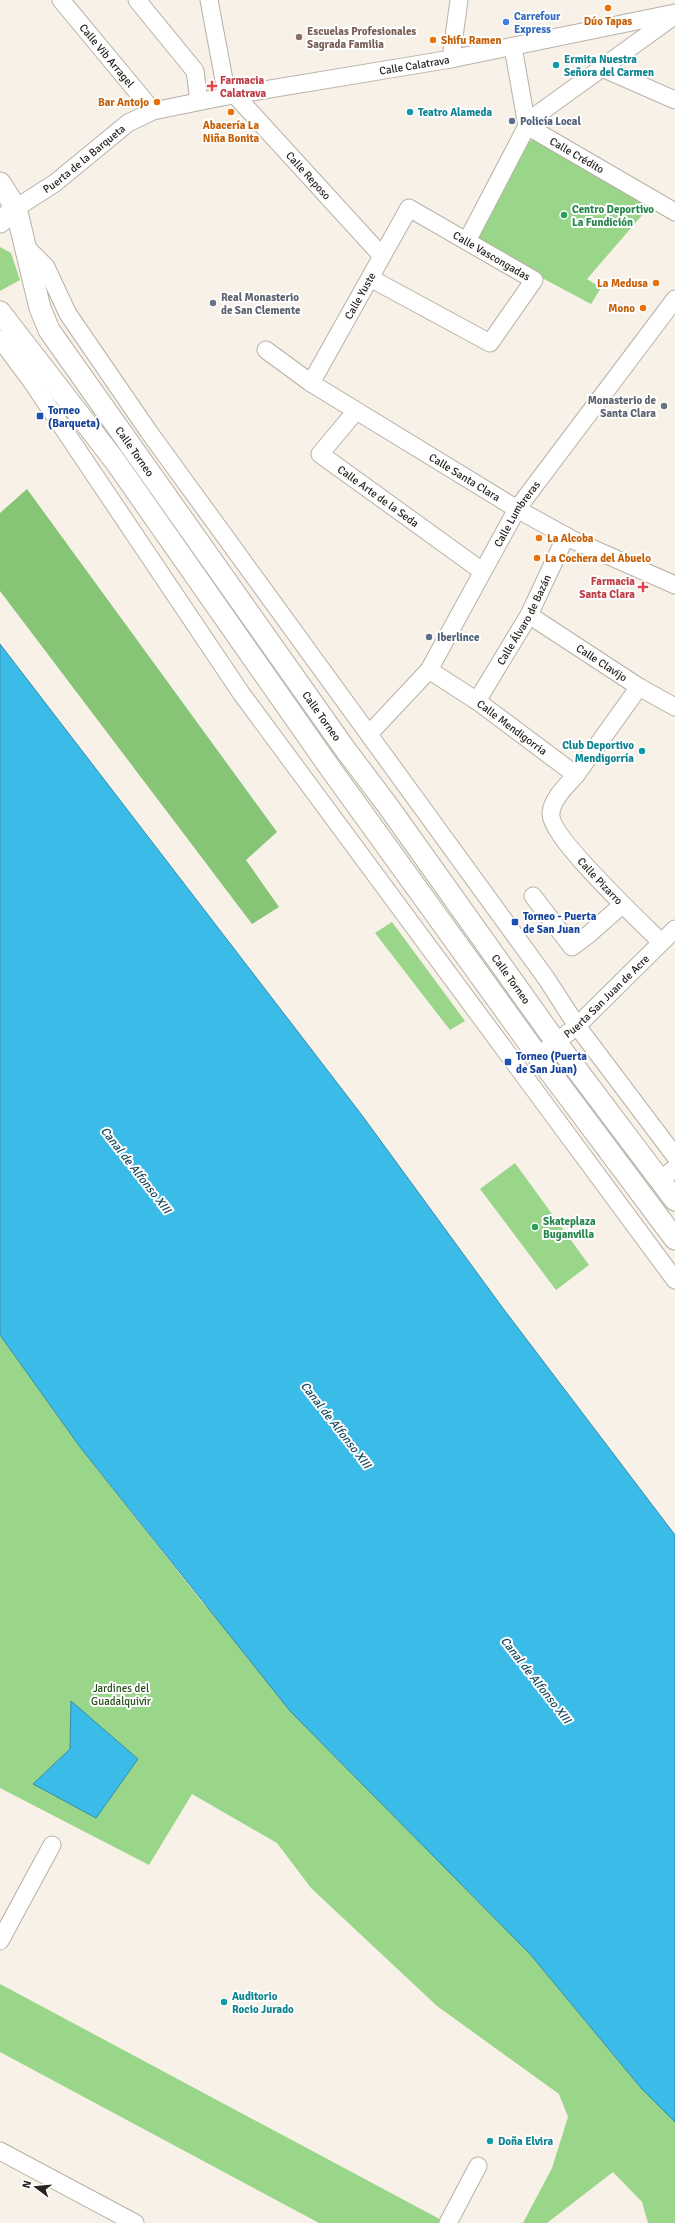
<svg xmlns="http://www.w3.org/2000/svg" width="675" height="2223" viewBox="0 0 675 2223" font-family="Signika,sans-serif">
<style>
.green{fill:#99d689}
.forest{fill:#86c476}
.water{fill:#3bbbe7;stroke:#358eac}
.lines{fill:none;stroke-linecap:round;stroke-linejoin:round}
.minor-casing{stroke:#b7b1a7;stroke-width:19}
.major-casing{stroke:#b7b1a7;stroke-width:23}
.minor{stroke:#fff;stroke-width:17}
.major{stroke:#fff;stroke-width:21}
.food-dot{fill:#e8710a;stroke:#fff;stroke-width:1.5}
.shop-dot{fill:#3f7fe0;stroke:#fff;stroke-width:1.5}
.education-dot{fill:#8d6e63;stroke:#fff;stroke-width:1.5}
.culture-dot{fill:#0f9aa8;stroke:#fff;stroke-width:1.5}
.health-dot{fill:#e0444e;stroke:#fff;stroke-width:1.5}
.service-dot{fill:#5c6f8a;stroke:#fff;stroke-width:1.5}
.leisure-dot{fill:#2e9e5b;stroke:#fff;stroke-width:1.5}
.worship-dot{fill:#6b7280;stroke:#fff;stroke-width:1.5}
.transit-dot{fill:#1a4fb4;stroke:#fff;stroke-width:1.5}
.labels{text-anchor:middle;stroke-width:4;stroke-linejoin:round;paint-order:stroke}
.shop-label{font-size:11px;font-weight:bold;fill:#366cbe;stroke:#fff;text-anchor:start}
.food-label{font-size:11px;font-weight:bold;fill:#c56008;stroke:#fff;text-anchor:start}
.education-label{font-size:11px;font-weight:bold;fill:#785e54;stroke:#fff;text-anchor:start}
.street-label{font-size:11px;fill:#282521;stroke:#fff}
.culture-label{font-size:11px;font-weight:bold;fill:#0d838f;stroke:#fff;text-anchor:start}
.health-label{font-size:11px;font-weight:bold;fill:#be3a42;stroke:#fff;text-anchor:start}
.service-label{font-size:11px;font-weight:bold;fill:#4e5e75;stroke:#fff;text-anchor:start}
.leisure-label{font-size:11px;font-weight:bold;fill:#27864d;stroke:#fff;text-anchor:start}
.worship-label{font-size:11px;font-weight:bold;fill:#5b616d;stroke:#fff;text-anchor:start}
.transit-label{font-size:11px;font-weight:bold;fill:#164399;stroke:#fff;text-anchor:start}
.park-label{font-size:11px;fill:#254e19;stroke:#fff}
.water-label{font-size:12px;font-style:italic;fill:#15495c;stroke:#fff}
</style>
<rect width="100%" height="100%" fill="#f8f1e7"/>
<path class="green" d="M537 139 650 206 587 279 601 288 591 304 475 242 525 142Z
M0 247 11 253 20 280 0 291Z
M392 922 465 1021 450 1030 375 933Z
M515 1163 589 1265 556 1290 480 1189Z
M0 1335 80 1447 202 1602 530 1954 641 2088 675 2122V2223H648L642 2202 613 2172 547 2223H523L552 2168 568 2117 559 2094 437 2006 311 1888 277 1843 192 1794 149 1865 0 1788Z
M0 1984 447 2223H319L0 2052Z"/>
<path class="forest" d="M27 489 277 832 246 860 279 907 252 924 0 591V513Z"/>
<path class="water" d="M0 644 361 1114 502 1307 675 1535V2122L641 2088 530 1954 290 1711 80 1447 0 1335Z
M71 1701 138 1759 96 1818 33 1784 70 1749Z"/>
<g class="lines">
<defs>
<g id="minor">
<path id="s1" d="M61 0 153 111"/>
<path d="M137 0 195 71 199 101"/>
<path d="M209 0 227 96"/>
<path id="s2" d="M513 47 527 126 675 212"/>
<path d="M451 59 459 0"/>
<path d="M602 68 675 100"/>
<path id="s3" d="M235 95 382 256"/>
<path id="s4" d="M16 208 55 183 128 123 153 111 227 96 451 59 675 13"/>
<path d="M467 241 527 126 538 114 674 16"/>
<path d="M24 245 46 267 68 314 149 432 546 978 577 1026 675 1156"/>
<path d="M0 339 32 382 241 693 675 1280"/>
<path id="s5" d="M266 350 311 383 517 509 573 540 675 585"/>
<path id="s6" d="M311 383 409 208 534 280 490 343 370 278"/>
<path id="s7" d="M356 411 320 454 482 571"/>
<path id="s8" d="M529 615 639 687 675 707"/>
<path id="s9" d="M429 670 477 701 576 775C567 785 552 799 551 813 548 835 642 923 661 942"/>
<path id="s10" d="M477 701 529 615 566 536"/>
<path id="s11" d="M369 734 429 670 517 509 675 299"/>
<path d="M576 775 639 687"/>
<path d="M533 896 572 947 588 935 622 905"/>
<path id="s12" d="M538 1056 577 1026 675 929"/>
<path d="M661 1180 675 1168"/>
<path d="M0 1941 52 1845"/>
<path d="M0 2151 135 2223"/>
<path d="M448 2223 478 2166"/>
</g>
<g id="major">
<path id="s13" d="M0 183 16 208 40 308 49 330 345 749 388 806 556 1042 675 1200"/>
<path d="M0 222 16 208"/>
<path d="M0 312 115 461 330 768 538 1056 675 1239"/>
</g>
</defs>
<use href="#minor" class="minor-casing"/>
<use href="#major" class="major-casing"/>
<use href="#minor" class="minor"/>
<use href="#major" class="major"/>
</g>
<g class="food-dot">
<circle cx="608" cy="8" r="4"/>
<circle cx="433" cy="40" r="4"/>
<circle cx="157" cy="102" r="4"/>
<circle cx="231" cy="112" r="4"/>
<circle cx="656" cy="283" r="4"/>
<circle cx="643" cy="308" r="4"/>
<circle cx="539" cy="538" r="4"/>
<circle cx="537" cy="558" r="4"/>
</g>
<circle class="shop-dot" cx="506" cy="22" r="4"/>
<circle class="education-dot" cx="299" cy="37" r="4"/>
<g class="culture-dot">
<circle cx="556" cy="65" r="4"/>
<circle cx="410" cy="112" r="4"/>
<circle cx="642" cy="751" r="4"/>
<circle cx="224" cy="2002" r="4"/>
<circle cx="490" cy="2141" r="4"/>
</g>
<g class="health-dot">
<path d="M210 80h4v4h4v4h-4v4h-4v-4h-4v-4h4z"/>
<path d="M641 581h4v4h4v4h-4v4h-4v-4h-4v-4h4z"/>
</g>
<g class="service-dot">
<circle cx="512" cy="121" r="4"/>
<circle cx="429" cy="637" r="4"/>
</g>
<g class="leisure-dot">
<circle cx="564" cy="215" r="4"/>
<circle cx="535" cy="1227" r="4"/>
</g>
<g class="worship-dot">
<circle cx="213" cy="303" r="4"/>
<circle cx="664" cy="406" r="4"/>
</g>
<g class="transit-dot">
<rect x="36" y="412" width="8" height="8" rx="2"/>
<rect x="511" y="918" width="8" height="8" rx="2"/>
<rect x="504" y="1058" width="8" height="8" rx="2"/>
</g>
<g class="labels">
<g class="shop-label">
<text x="514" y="20">Carrefour<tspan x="514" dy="13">Express</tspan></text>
</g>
<g class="food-label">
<text x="608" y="25" text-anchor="middle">Dúo Tapas</text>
<text x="441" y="44">Shifu Ramen</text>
<text x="149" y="106" text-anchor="end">Bar Antojo</text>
<text x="231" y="129" text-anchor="middle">Abacería La<tspan x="231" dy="13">Niña Bonita</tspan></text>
<text x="648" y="287" text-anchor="end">La Medusa</text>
<text x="635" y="312" text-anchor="end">Mono</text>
<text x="547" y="542">La Alcoba</text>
<text x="545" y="562">La Cochera del Abuelo</text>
</g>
<g class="education-label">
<text x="307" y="35">Escuelas Profesionales<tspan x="307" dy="13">Sagrada Familia</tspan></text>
</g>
<g class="street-label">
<text dy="4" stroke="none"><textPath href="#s1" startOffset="72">Calle Vib Arragel</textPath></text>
<text dy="4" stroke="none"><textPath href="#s4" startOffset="434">Calle Calatrava</textPath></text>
<text dy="4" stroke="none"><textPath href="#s2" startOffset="138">Calle Crédito</textPath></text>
<text dy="4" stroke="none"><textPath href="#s4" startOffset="84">Puerta de la Barqueta</textPath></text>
<text dy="4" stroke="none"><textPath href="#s3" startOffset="109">Calle Reposo</textPath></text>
<text dy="4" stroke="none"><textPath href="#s6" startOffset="296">Calle Vascongadas</textPath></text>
<text dy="4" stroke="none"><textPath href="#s6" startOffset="100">Calle Yuste</textPath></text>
<text dy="4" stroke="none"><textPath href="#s13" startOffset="305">Calle Torneo</textPath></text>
<text dy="4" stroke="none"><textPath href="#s5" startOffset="236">Calle Santa Clara</textPath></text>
<text dy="4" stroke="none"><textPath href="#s7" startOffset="128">Calle Arte de la Seda</textPath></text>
<text dy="4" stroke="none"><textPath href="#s11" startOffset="267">Calle Lumbreras</textPath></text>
<text dy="4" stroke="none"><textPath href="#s10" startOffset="94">Calle Álvaro de Bazán</textPath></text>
<text dy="4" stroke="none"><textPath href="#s8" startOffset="87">Calle Clavijo</textPath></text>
<text dy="4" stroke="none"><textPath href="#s13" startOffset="629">Calle Torneo</textPath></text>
<text dy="4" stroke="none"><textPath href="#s9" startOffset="101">Calle Mendigorria</textPath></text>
<text dy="4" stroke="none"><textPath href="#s9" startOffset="312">Calle Pizarro</textPath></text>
<text dy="4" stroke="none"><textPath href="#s13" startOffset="953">Calle Torneo</textPath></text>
<text dy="4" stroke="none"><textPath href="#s12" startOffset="91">Puerta San Juan de Acre</textPath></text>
</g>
<g class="culture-label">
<text x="564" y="63">Ermita Nuestra<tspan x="564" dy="13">Señora del Carmen</tspan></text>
<text x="418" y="116">Teatro Alameda</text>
<text x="634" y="749" text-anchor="end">Club Deportivo<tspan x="634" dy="13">Mendigorría</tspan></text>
<text x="232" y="2000">Auditorio<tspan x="232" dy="13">Rocio Jurado</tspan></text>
<text x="498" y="2145">Doña Elvira</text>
</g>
<g class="health-label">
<text x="220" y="84">Farmacia<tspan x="220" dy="13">Calatrava</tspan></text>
<text x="635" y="585" text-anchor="end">Farmacia<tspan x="635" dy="13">Santa Clara</tspan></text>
</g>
<g class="service-label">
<text x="520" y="125">Policía Local</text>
<text x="437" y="641">Iberlince</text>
</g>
<g class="leisure-label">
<text x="572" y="213">Centro Deportivo<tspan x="572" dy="13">La Fundición</tspan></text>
<text x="543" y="1225">Skateplaza<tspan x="543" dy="13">Buganvilla</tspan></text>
</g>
<g class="worship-label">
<text x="221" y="301">Real Monasterio<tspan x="221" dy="13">de San Clemente</tspan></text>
<text x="656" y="404" text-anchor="end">Monasterio de<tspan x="656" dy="13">Santa Clara</tspan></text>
</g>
<g class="transit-label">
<text x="48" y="414">Torneo<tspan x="48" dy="13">(Barqueta)</tspan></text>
<text x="523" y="920">Torneo - Puerta<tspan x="523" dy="13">de San Juan</tspan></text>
<text x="516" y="1060">Torneo (Puerta<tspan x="516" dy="13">de San Juan)</tspan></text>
</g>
<g class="park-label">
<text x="121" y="1692">Jardines del<tspan x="121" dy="13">Guadalquivir</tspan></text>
</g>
<g class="water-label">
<text transform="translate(136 1170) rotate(52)" y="4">Canal de Alfonso XIII</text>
<text transform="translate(336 1425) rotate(52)" y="4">Canal de Alfonso XIII</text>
<text transform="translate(536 1680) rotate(52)" y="4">Canal de Alfonso XIII</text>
</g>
</g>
<g transform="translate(36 2187) rotate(286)" stroke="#ffffff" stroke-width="3" paint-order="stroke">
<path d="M0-3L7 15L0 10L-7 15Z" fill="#282521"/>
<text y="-6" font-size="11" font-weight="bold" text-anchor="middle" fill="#282521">N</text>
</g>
</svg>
